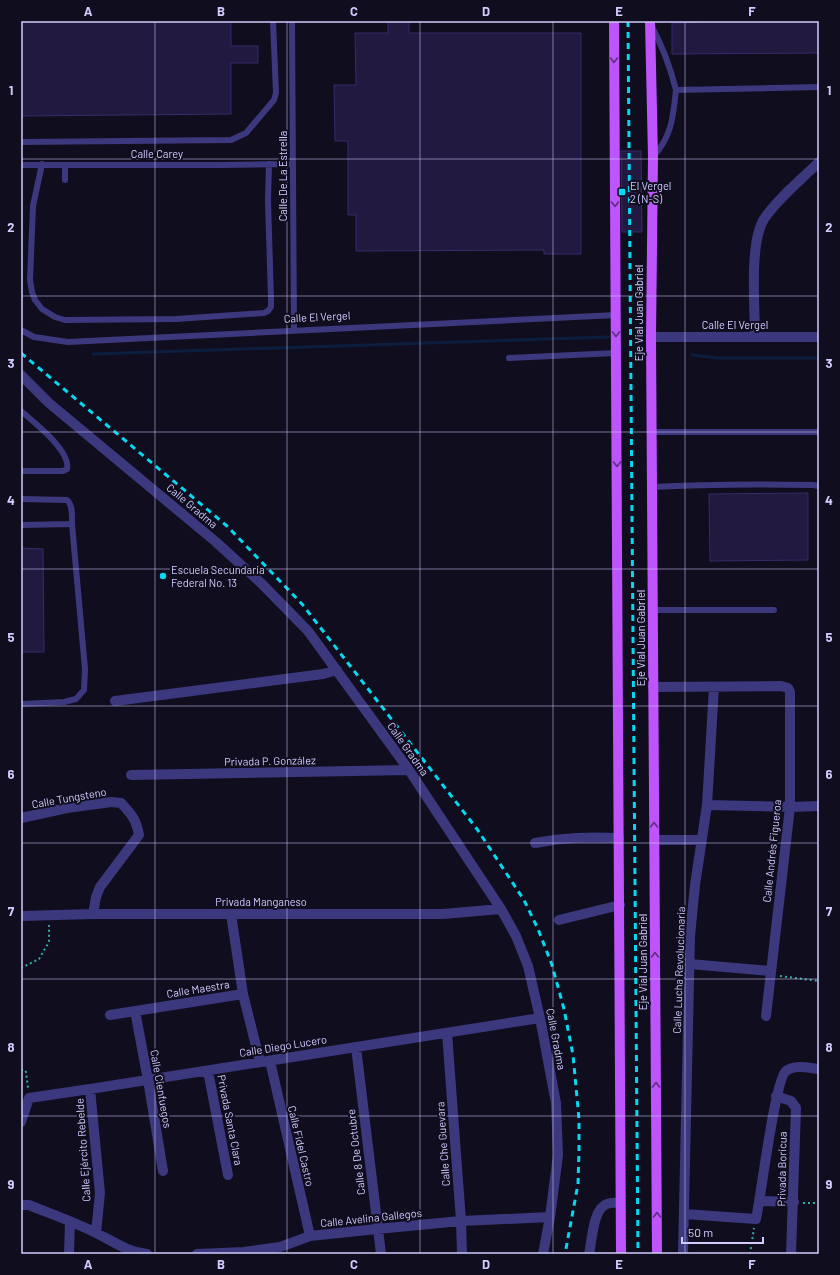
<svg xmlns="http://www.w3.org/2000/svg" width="840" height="1275" viewBox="0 0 840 1275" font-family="Barlow,sans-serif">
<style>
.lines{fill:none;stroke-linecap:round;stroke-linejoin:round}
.stream{stroke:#0c1e3f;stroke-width:3}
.building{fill:#21193f;stroke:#382b6b}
.path{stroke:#2faea7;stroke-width:2;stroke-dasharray:2 3;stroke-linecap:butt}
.service{stroke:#3b387d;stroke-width:6}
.minor{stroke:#3b387d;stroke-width:10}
.primary{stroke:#bd54fc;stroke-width:10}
.rail{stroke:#04d9f1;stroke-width:3;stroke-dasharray:6 5;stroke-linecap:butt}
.oneway{stroke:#5e2d82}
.grid{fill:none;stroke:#d1cbfe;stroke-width:1;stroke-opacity:0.55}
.poi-dot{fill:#04d9f1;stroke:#100d1f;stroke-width:1.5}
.labels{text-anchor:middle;stroke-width:4;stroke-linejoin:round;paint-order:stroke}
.street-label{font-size:11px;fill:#d1cbfe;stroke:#100d1f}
.poi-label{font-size:11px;fill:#d1cbfe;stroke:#100d1f;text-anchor:start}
.neatline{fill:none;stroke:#d1cbfe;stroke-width:1.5}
.grid-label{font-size:13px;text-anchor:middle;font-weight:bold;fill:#d1cbfe}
</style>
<rect width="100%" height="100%" fill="#100d1f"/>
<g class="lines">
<path class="stream" d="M93 354 608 337
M692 355 718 358H819"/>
</g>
<path class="building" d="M21 21H231V46H258V63H231V114L21 116Z
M388 21H409V33H581V254H544V250L356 251V215H348V141H335L334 85H356L355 33H388Z
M744 21H819V53L672 54V23Z
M621 151H641L642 232H622Z
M808 493V560L710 561 709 494Z
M21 548 43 549 44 652H21Z"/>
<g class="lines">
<path class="path" d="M21 968 39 959 49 942V925
M780 976 819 981
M21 1070H25L26 1072 28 1088
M803 1203H819
M750 1254 754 1228"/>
<path class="service" d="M292 21 294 330
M651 25C663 47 670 66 676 90
M21 142 231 140 246 133 274 100 276 93 273 21
M653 157C672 136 673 117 676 90L819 87
M42 164 33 206 30 280 32 292 35 300 42 309 55 317 65 320 176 319 264 313 268 311 271 307V299L268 200 269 164
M21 165H221L293 164
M65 180V165
M21 330 34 337 68 342 616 315
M509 358 616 353
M21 411C34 422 71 451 67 469L63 471H21
M651 432H819
M652 487C705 484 759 484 813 485L819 486
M21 499 67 500C73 505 72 516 72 524L21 525
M652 610H774
M21 704 64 702 76 699 84 690 85 669 72 524"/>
<path class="minor" d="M651 337H819
M755 337C755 307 749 243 764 219 778 198 801 180 819 162
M21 375 49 403 216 542 262 584 308 631 409 770 501 909 516 936 528 966 540 1018 556 1103 558 1155 550 1217 543 1254
M653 687 781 686 788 688 790 692V807L766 1016
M115 701 323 674 337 670
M131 775 409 770
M707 805 790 807 819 806
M21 818 67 808 111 802 121 803C132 815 136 819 139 835L100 887 96 897 93 914
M654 840H702
M535 843C565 837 589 837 619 838
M231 914 243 994 260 1062
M21 916 93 914H443L501 909
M559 920 620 905
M690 964 770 971
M135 1011 148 1080 163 1171
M110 1015 243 994
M447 1033 461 1221 462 1254
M356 1047 381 1254
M270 1061 310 1236
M208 1071 228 1175
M90 1089 100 1193 96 1233
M776 1096 791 1101 796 1108 791 1254
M21 1122 29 1098 90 1089 540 1018
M760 1201 794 1202
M21 1205H29C51 1214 74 1222 96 1233 113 1241 127 1252 147 1254
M684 1214 756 1219C761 1197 775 1079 786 1071 795 1064 809 1068 819 1069
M69 1254 70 1222
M197 1254 244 1252 280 1247 310 1236 377 1229 461 1221 550 1217
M589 1254C592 1241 593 1208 607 1204 611 1202 616 1203 620 1203
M683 1254 690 936 695 885 707 805 714 687"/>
<path class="primary" d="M614 21 621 1254
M650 21 653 157 651 337 657 1254"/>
<path class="rail" d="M628 21 638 1254
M21 353 227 526 302 604 477 829 524 900 538 929 552 965 564 1009 573 1055 579 1119V1151L578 1184 565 1254"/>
</g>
<defs><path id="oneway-chevron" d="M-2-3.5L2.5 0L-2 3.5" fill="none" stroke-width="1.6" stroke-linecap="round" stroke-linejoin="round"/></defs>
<g class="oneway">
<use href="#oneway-chevron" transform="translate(614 60) rotate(90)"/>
<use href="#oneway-chevron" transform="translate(615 204) rotate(89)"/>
<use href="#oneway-chevron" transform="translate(616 334) rotate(90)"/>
<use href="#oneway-chevron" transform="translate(617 464) rotate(90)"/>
<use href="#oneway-chevron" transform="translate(654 825) rotate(-90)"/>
<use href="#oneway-chevron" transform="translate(655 955) rotate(-90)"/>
<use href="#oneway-chevron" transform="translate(656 1085) rotate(-90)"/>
<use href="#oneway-chevron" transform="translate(657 1215) rotate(-90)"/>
</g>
<path class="grid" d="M155 21V1254M287 21V1254M420 21V1254M553 21V1254M685 21V1254M21 159H819M21 296H819M21 432H819M21 569H819M21 706H819M21 843H819M21 979H819M21 1116H819"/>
<g class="poi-dot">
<rect x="618" y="188" width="8" height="8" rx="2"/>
<circle cx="163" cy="576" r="4"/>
</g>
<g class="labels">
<g class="street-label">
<text x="157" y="158">Calle Carey</text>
<text transform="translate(283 176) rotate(-90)" y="4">Calle De La Estrella</text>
<text transform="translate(639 313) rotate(-90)" y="4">Eje Vial Juan Gabriel</text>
<text transform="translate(317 317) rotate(-3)" y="4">Calle El Vergel</text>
<text x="735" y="329">Calle El Vergel</text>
<text transform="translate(192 506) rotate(40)" y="4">Calle Gradma</text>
<text transform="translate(641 638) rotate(-90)" y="4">Eje Vial Juan Gabriel</text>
<text transform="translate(408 749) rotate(55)" y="4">Calle Gradma</text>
<text transform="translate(270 761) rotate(-1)" y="4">Privada P. González</text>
<text transform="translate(69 798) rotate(-10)" y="4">Calle Tungsteno</text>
<text transform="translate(772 851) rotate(-84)" y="4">Calle Andrés Figueroa</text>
<text x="261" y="906">Privada Manganeso</text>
<text transform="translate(643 962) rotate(-90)" y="4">Eje Vial Juan Gabriel</text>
<text transform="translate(679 970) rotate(-88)" y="4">Calle Lucha Revolucionaria</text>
<text transform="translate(198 989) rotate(-9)" y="4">Calle Maestra</text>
<text transform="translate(556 1039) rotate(79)" y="4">Calle Gradma</text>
<text transform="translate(283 1046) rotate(-9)" y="4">Calle Diego Lucero</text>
<text transform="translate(161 1089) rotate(80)" y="4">Calle Cienfuegos</text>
<text transform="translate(230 1120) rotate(79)" y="4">Privada Santa Clara</text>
<text transform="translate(443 1144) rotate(-94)" y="4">Calle Che Guevara</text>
<text transform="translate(301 1146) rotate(77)" y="4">Calle Fidel Castro</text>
<text transform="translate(83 1150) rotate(-94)" y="4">Calle Ejército Rebelde</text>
<text transform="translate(356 1152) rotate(-97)" y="4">Calle 8 De Octubre</text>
<text transform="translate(782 1169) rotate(-89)" y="4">Privada Boricua</text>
<text transform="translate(371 1218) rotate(-6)" y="4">Calle Avelina Gallegos</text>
</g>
<g class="poi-label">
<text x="630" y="190">El Vergel<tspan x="630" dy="13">2 (N-S)</tspan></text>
<text x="171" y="574">Escuela Secundaria<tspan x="171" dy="13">Federal No. 13</tspan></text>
</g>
</g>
<rect width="840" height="1275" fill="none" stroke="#100d1f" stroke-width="44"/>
<path d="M682 1237v6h81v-6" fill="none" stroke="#d1cbfe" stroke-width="2"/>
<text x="688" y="1237" font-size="12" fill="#d1cbfe" stroke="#100d1f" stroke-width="3" paint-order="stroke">50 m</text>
<rect x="22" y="22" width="796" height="1231" class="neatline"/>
<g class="grid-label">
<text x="88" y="16">A</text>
<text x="221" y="16">B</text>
<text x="354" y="16">C</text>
<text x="486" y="16">D</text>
<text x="619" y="16">E</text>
<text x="752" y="16">F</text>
<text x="11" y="95">1</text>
<text x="829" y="95">1</text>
<text x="11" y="232">2</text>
<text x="829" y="232">2</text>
<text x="11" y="368">3</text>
<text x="829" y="368">3</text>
<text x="11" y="505">4</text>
<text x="829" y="505">4</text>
<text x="11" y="642">5</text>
<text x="829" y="642">5</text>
<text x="11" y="779">6</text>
<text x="829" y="779">6</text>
<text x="11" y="916">7</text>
<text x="829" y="916">7</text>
<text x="11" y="1052">8</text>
<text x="829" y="1052">8</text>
<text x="11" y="1189">9</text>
<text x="829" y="1189">9</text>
<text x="88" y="1269">A</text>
<text x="221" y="1269">B</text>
<text x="354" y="1269">C</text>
<text x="486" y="1269">D</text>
<text x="619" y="1269">E</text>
<text x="752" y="1269">F</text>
</g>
</svg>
